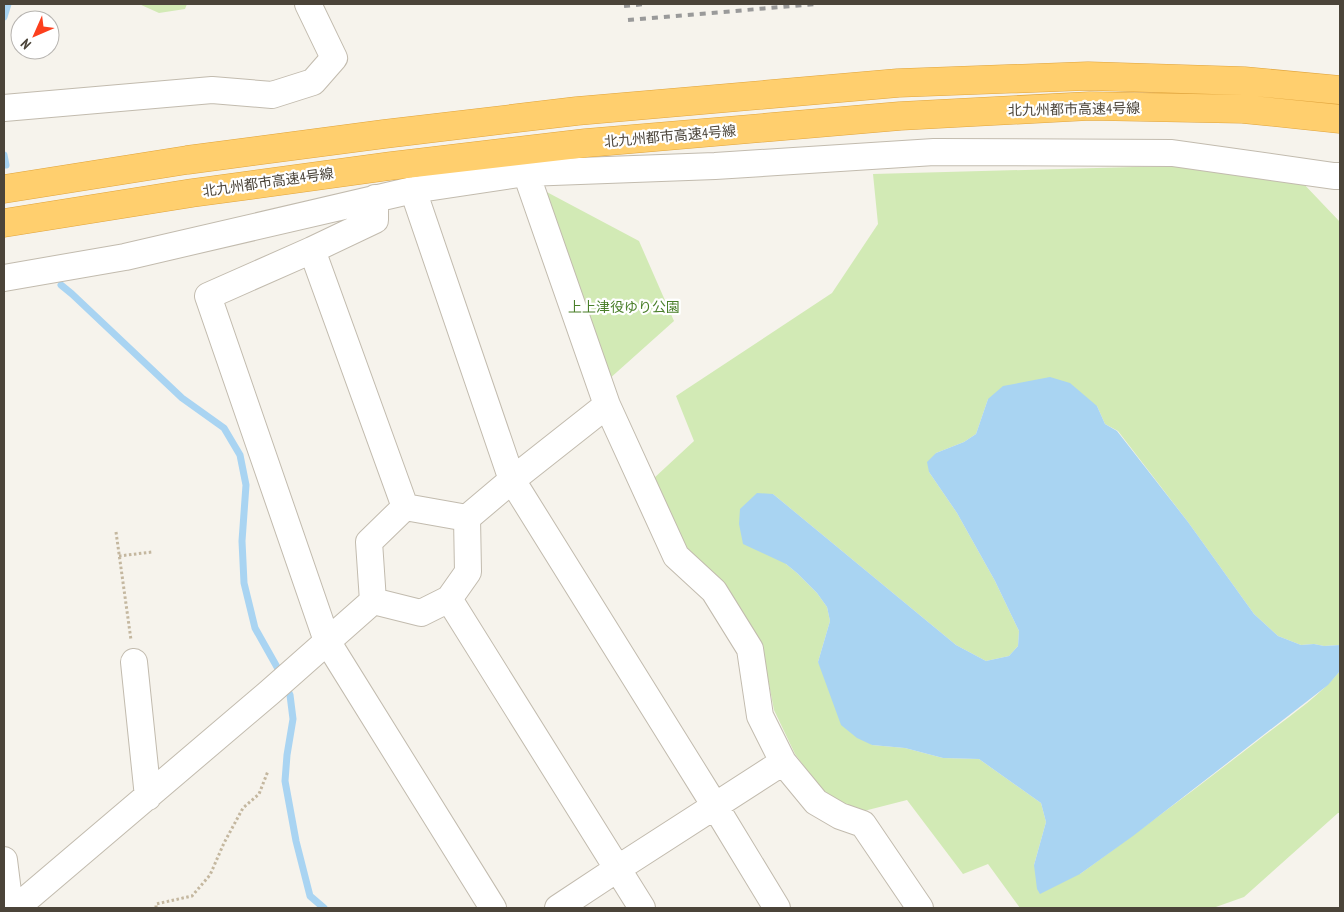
<svg xmlns="http://www.w3.org/2000/svg" width="1344" height="912" viewBox="0 0 1344 912" font-family="'PT Sans Narrow','Noto Sans JP',sans-serif">
<style>
.green{fill:#d2eab5}
.water{fill:#a9d4f2}
.lines{fill:none;stroke-linecap:round;stroke-linejoin:round}
.stream{stroke:#a9d4f2;stroke-width:7}
.street-casing{stroke:#c2bbae;stroke-width:28}
.highway-casing{stroke:#e0a43c;stroke-width:29}
.path{stroke:#c4b79f;stroke-width:3;stroke-dasharray:2.5 2.5;stroke-linecap:butt}
.street{stroke:#fff;stroke-width:26}
.highway{stroke:#ffcf6e;stroke-width:28}
.rail{stroke:#9a9a9a;stroke-width:4;stroke-dasharray:6 6;stroke-linecap:butt}
.labels{text-anchor:middle;stroke-width:4.5;stroke-linejoin:round;paint-order:stroke}
.street-label{font-size:14px;fill:#4b4439;stroke:#fff}
.park-label{font-size:14px;fill:#4a7f2a;stroke:#fff}
</style>
<rect width="100%" height="100%" fill="#f6f3ec"/>
<path class="green" d="M139 4H187L185 9 159 13Z
M1169 166 1300 180 1340 222V645L1324 646 1314 644 1301 645 1278 636 1254 614 1188 522 1118 431 1105 424 1097 406 988 399 976 434 964 442 936 453 929 472 957 513 995 581 1019 631 1018 646 1009 656 986 661 956 645 773 494 786 564 797 573 817 593 827 607 830 621 818 662 872 745 905 748 943 758 979 759 1041 803 1046 822 1034 865 1080 874C1139 831 1198 787 1256 742 1285 719 1317 699 1340 671V813H1338L1244 897 1213 908H1020L988 864 963 874 907 800 860 812 824 793 795 754 774 710 761 643 684 550 653 479 694 441 676 396 832 293 878 224 873 174Z
M543 190 639 241 674 321 608 380Z"/>
<path class="water" d="M1050 377 1070 383 1097 406 1105 424 1117 431 1188 522 1254 614 1278 636 1301 645 1314 644 1324 646 1340 645V671L1328 685 1133 836 1080 874 1040 894 1037 889 1034 865 1046 822 1041 803 979 759 943 758 905 748 872 745 857 738 841 725 818 662 830 621 827 607 817 593 797 573 786 564 743 544 739 524 740 509 757 493 773 494 956 645 986 661 1009 656 1018 646 1019 631 995 581 957 513 929 472 927 462 936 453 964 442 976 434 988 399 1003 386Z"/>
<g class="lines">
<path class="stream" d="M4 17 8 4
M4 155 6 165
M61 285 72 294 182 398 224 428 240 455 246 485 242 541 244 583 255 628 277 667 290 695 293 719 287 755 285 781 296 841 310 896 324 908"/>
<defs>
<path id="street" d="M4 108 212 90 272 95 313 82 334 58 308 4
M526 173 607 405 676 556 714 591 750 649 760 716 783 762 617 869 558 908
M413 190 512 480 715 806 777 908
M312 250 375 220V198
M4 278 125 257 413 190 526 173 715 166 934 152 1172 153 1334 176H1340
M405 507 312 250 208 296 327 641 493 908
M405 507 467 518 468 572 449 599 421 613 373 601 369 542Z
M467 518 512 480 607 405
M449 599 642 908
M134 662 148 797
M783 762 816 802 840 816 863 824 920 908
M4 860 10 908
M16 908 270 692 373 601"/>
<path id="highway" d="M4 189 187 160 384 134 577 111 898 83 1088 76 1244 81 1340 90
M4 223 192 193 390 166 586 143 900 116 1090 106 1243 109 1340 119"/>
</defs>
<use href="#street" class="street-casing"/>
<use href="#highway" class="highway-casing"/>
<path class="path" d="M116 532 131 640
M119 556 152 552
M156 908V904L192 896 210 875 224 843 243 808 259 794 268 771"/>
<use href="#street" class="street"/>
<use href="#highway" class="highway"/>
<path class="rail" d="M624 6 646 4
M628 20 817 4"/>
</g>
<g class="labels">
<g class="street-label">
<text transform="translate(1074 109) rotate(-1)" y="5">北九州都市高速4号線</text>
<text transform="translate(670 136) rotate(-5)" y="5">北九州都市高速4号線</text>
<text transform="translate(268 182) rotate(-8)" y="5">北九州都市高速4号線</text>
</g>
<g class="park-label">
<text x="624" y="312">上上津役ゆり公園</text>
</g>
</g>
<rect width="1344" height="912" fill="none" stroke="#4b4439" stroke-width="10"/>
<g transform="translate(35 35) rotate(225)"><circle r="24" fill="#ffffff" stroke="#b7b4b0"/>
<path d="M0-4L9 19L0 12L-9 19Z" fill="#fc3f1d"/>
<text y="-8" font-size="14" font-weight="bold" text-anchor="middle" fill="#4b4439">N</text>
</g>
</svg>
